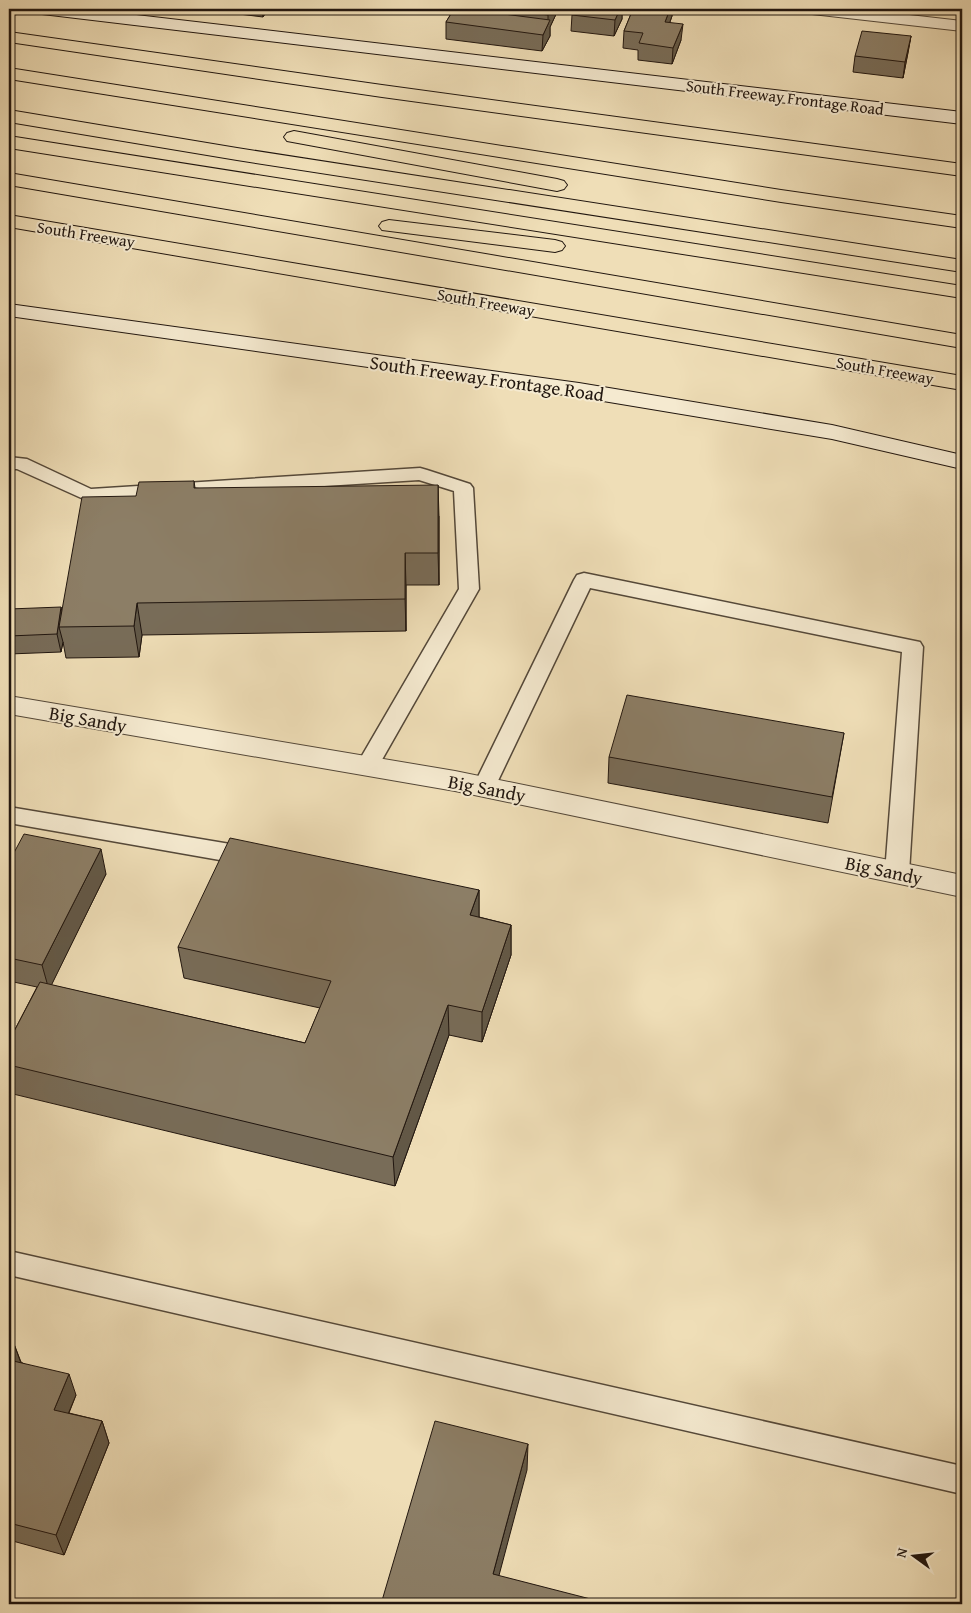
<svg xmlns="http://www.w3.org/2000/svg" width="971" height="1613" viewBox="0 0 971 1613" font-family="'Gentium Book Plus',serif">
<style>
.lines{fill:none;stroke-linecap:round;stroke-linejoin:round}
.service-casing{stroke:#544839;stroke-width:3}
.minor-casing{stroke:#544839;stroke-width:2}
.secondary-casing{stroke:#21160f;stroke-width:2}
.motorway-casing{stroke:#21160f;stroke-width:2}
.service{fill:#f5ead0;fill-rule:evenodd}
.minor{fill:#f5ead0;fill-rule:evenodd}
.secondary{fill:#f5ead0;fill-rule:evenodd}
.motorway{fill:#efdeb7;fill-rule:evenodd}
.wall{fill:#786c58;stroke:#21160f}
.shaded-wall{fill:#625847;stroke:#21160f}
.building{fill:#8c7e66;stroke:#21160f}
.labels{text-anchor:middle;stroke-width:4;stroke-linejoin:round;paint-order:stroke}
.far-street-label{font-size:16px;fill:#21160f;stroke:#f5ead0}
.street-label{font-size:19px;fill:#21160f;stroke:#f5ead0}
</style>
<rect width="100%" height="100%" fill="#efdeb7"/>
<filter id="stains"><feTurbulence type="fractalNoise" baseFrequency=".004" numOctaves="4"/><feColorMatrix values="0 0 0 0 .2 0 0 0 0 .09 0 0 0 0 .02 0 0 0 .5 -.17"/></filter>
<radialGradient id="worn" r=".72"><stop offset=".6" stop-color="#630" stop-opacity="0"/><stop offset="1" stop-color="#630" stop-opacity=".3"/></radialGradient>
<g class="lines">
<defs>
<path id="service" d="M9 457 27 459 91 489 420 468 427 470 470 484 473 488 479 589 375 772 367 774 359 772 356 766 459 589 454 491 419 480 88 501 17 469H9Z
M584 573 920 642 923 647 909 873 905 879 897 882 889 879 885 873 902 652 590 588 495 787 492 793 484 795 476 793 473 787 574 580 577 575Z
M9 807 254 848 262 851 266 857 262 863 254 866 9 823Z
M9 1251 962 1466V1494L9 1275Z"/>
<path id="minor" d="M803 9H857L962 21V31L812 14 806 13Z
M9 696 455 771 962 875V897L455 791 9 714Z"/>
<path id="secondary" d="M9 9H28L25 13 9 15Z
M33 9H85L962 112V124L42 14 36 13Z
M9 304 579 383 832 425 962 455V469L832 439 579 397 9 316Z"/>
<path id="motorway" d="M9 32 382 85 962 164V176L382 97 9 42Z
M9 68 781 190 962 216V228L781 202 9 79Z
M9 110 237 148 962 260V272L237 160 9 122Z
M294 131 557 179 564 181 567 185 564 189 557 191 287 141 284 137 287 133Z
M9 136 962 286V298L9 148Z
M9 173 962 335V348L9 185Z
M9 215 962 376V390L9 227Z
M389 220 555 240 562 242 565 246 562 250 555 252 382 230 379 226 382 222Z"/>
</defs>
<use href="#service" class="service-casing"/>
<use href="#minor" class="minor-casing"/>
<use href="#secondary" class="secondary-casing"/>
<use href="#motorway" class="motorway-casing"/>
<use href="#service" class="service"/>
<use href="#minor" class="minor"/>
<use href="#secondary" class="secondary"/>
<use href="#motorway" class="motorway"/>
</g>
<path class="wall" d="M238 9H268L263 17 239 14Z
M454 9H513L509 14 515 15V11L558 10 550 27V36L542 51 446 39V22Z
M575 9H622V19L614 36 571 31 572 15Z
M633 9H672V16L670 22 681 40 672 64 638 60V50L623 48 624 31Z
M911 36 903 78 853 72 855 56Z
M194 481 195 488 439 516V585H406V631L142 635 139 657 66 658 63 642 61 652 9 654V609L62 612 136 496Z
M844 733 828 823 608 783 609 757Z
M9 862 106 874 51 985 305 1043 320 1008 184 978 178 947 479 890V917L511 925V955L482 1042 449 1035 395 1186 9 1093V1041L37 987 9 981Z
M9 1342 14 1344 21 1362 76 1395 69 1413 102 1421 109 1443 64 1555 9 1540Z"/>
<path class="shaded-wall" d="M262 9H268L263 17Z
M508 9H513L508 18Z
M552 9H558V10L550 27V36L542 51 543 35 548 24V15Z
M620 9H622V19L614 36 615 20Z
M670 9H672V16L664 38 665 22Z
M683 24 681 40 672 64 673 48Z
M911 36 908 53 903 78 905 62Z
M438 485 439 516V585L438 553Z
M405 553 406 585V631L405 599Z
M137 603 142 635 139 657 134 626Z
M61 607 65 625 59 627 63 642 61 652 57 634Z
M101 849 106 874 49 990 42 965Z
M479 890V921L470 915Z
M511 925V955L482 1042V1012Z
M448 1005 449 1035 395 1186 393 1157Z
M14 1344 22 1366 9 1363V1356Z
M69 1374 76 1395 61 1431 54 1410Z
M102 1421 109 1443 64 1555 56 1535Z
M528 1444 527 1470 493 1598V1574Z"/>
<path class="building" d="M454 9H465L550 20 543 35 446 22Z
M516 9H552L548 15 515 11Z
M575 9H620L615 20 572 15Z
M633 9H670L665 22 683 24 673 48 639 43 643 33 624 31Z
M862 31 911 36 905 62 855 56Z
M194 481V488L438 485V553H405V599L137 603 134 626 59 627 82 497 136 496 139 482Z
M61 607 57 634 9 636V609Z
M627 695 844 733 832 797 609 757Z
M24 834 101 849 42 965 9 958V862Z
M230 838 479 890 470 915 511 925 482 1012 448 1005 393 1157 9 1065V1041L40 982 305 1043 331 981 178 947Z
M9 1342 14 1344 9 1356Z
M9 1360 69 1374 54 1410 102 1421 56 1535 9 1523Z
M435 1421 528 1444 493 1574 610 1604H381Z"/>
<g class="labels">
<g class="far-street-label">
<text transform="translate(785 97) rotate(7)" y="6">South Freeway Frontage Road</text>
<text transform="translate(86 234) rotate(9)" y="6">South Freeway</text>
<text transform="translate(486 302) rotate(10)" y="6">South Freeway</text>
<text transform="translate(885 370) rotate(10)" y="6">South Freeway</text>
</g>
<g class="street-label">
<text transform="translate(487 378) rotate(8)" y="7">South Freeway Frontage Road</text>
<text transform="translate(88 719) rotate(10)" y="7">Big Sandy</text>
<text transform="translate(487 788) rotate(11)" y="7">Big Sandy</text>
<text transform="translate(884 870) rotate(12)" y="7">Big Sandy</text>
</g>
</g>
<rect width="971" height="1613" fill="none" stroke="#efdeb7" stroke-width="30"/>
<rect x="10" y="10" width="951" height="1593" fill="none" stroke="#21160f" stroke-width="2.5"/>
<rect x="15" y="15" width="941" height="1583" fill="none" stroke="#21160f"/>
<g transform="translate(914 1556) rotate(285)" stroke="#f5ead0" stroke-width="4" paint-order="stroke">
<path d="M0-4L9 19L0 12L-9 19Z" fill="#21160f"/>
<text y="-8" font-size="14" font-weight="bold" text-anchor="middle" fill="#21160f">N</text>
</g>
<rect width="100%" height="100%" filter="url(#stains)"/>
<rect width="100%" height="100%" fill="url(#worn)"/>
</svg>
